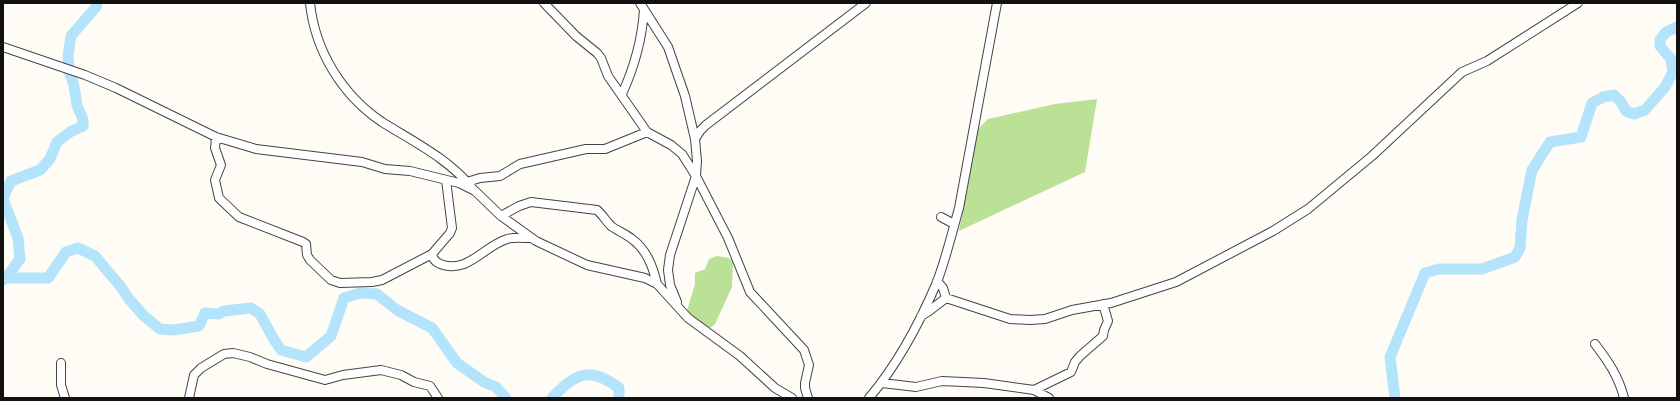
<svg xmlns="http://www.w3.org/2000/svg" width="1680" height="401" viewBox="0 0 1680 401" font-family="'Noto Serif',serif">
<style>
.forest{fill:#bbe197}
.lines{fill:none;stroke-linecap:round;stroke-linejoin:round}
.river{stroke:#b4e4fc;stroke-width:11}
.minor-casing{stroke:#444;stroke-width:10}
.minor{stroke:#fff;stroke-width:8}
</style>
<rect width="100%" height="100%" fill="#fffcf5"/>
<path class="forest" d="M1097 99 1085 172 959 231 977 130 988 119 1055 104Z
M717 256 729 258 733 262 732 287 715 324 710 328 686 314 695 284V273L705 269 709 259Z"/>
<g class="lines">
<path class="river" d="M69 68 68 56 71 36 96 7 97 3
M3 198 11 181 40 170 50 159 57 142 70 132 83 126C84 114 79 114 77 105 75 92 75 85 70 74
M3 199 18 238 20 259 6 278
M3 280 6 278H48L66 252 78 248 95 256 121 287 129 299 144 316 160 329 174 330 199 326 205 313 218 314 224 311 251 308 260 314 273 338 281 350 306 357 331 336 344 298 360 293 377 294 397 310 432 328 457 363 484 382 496 387 506 398
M552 398C575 373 590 366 619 388V398
M1395 398 1390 357 1425 273 1439 269H1482L1515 257 1520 248 1522 220 1532 170 1550 142 1581 137 1592 103 1603 97 1614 95 1621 102 1626 111 1634 114 1645 110 1665 87 1673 72 1671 59 1660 46V40L1666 32 1677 27"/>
<defs>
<path id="minor" d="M310 3C315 51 342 95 382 122 414 142 449 159 473 189
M544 3 576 36 597 53 601 58 608 76 647 132 671 145 682 154 696 176 670 255 668 270 670 285 677 302
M640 3 668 47 685 96 695 139 697 161 696 176 728 238 750 292 804 350 809 365 805 383V388L808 398
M3 47 85 75 116 88 216 137 256 149 362 162 385 169 410 171 459 183 475 191 501 216 536 241 587 265 645 278 657 284 688 318 740 356 775 388 792 398
M622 94C634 68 642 39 644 10
M216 137 215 148 221 165 215 180 219 198 239 217 303 242 306 244 307 255 310 260 331 280 340 283 372 282 382 280 432 254
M695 139 700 131 706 125 866 3
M446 180 452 228 450 233 432 254C434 267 453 268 464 264 479 258 491 244 507 239 514 237 522 238 529 238
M467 182 480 178 500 176 520 164 586 149H605L647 132
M501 216 519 206 531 202 597 210C602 214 606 221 611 226 618 231 626 234 632 239 647 250 653 267 657 284
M941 217 954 224
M937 281 943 288 946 298 1010 319 1030 320 1045 319 1072 310 1111 303 1176 282 1273 231 1308 209 1372 156 1462 72 1487 61 1578 3
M921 316 929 311 946 298
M1595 344C1608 361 1619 377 1624 398
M61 363V385L65 398
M882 383 916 387 942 381 984 383 1034 390 1049 398
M1034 390 1071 372 1075 362 1080 356 1103 336 1104 330 1108 321 1103 304
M189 398 194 375 201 368 224 354 233 353 250 357 267 364 325 380 343 375 381 370 401 375 414 382 430 386 438 398
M869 398C897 365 920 322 937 282 946 258 952 233 959 208L997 3"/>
</defs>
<use href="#minor" class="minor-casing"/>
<use href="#minor" class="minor"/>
</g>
<rect width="1680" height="401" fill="none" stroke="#111111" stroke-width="8"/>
</svg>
